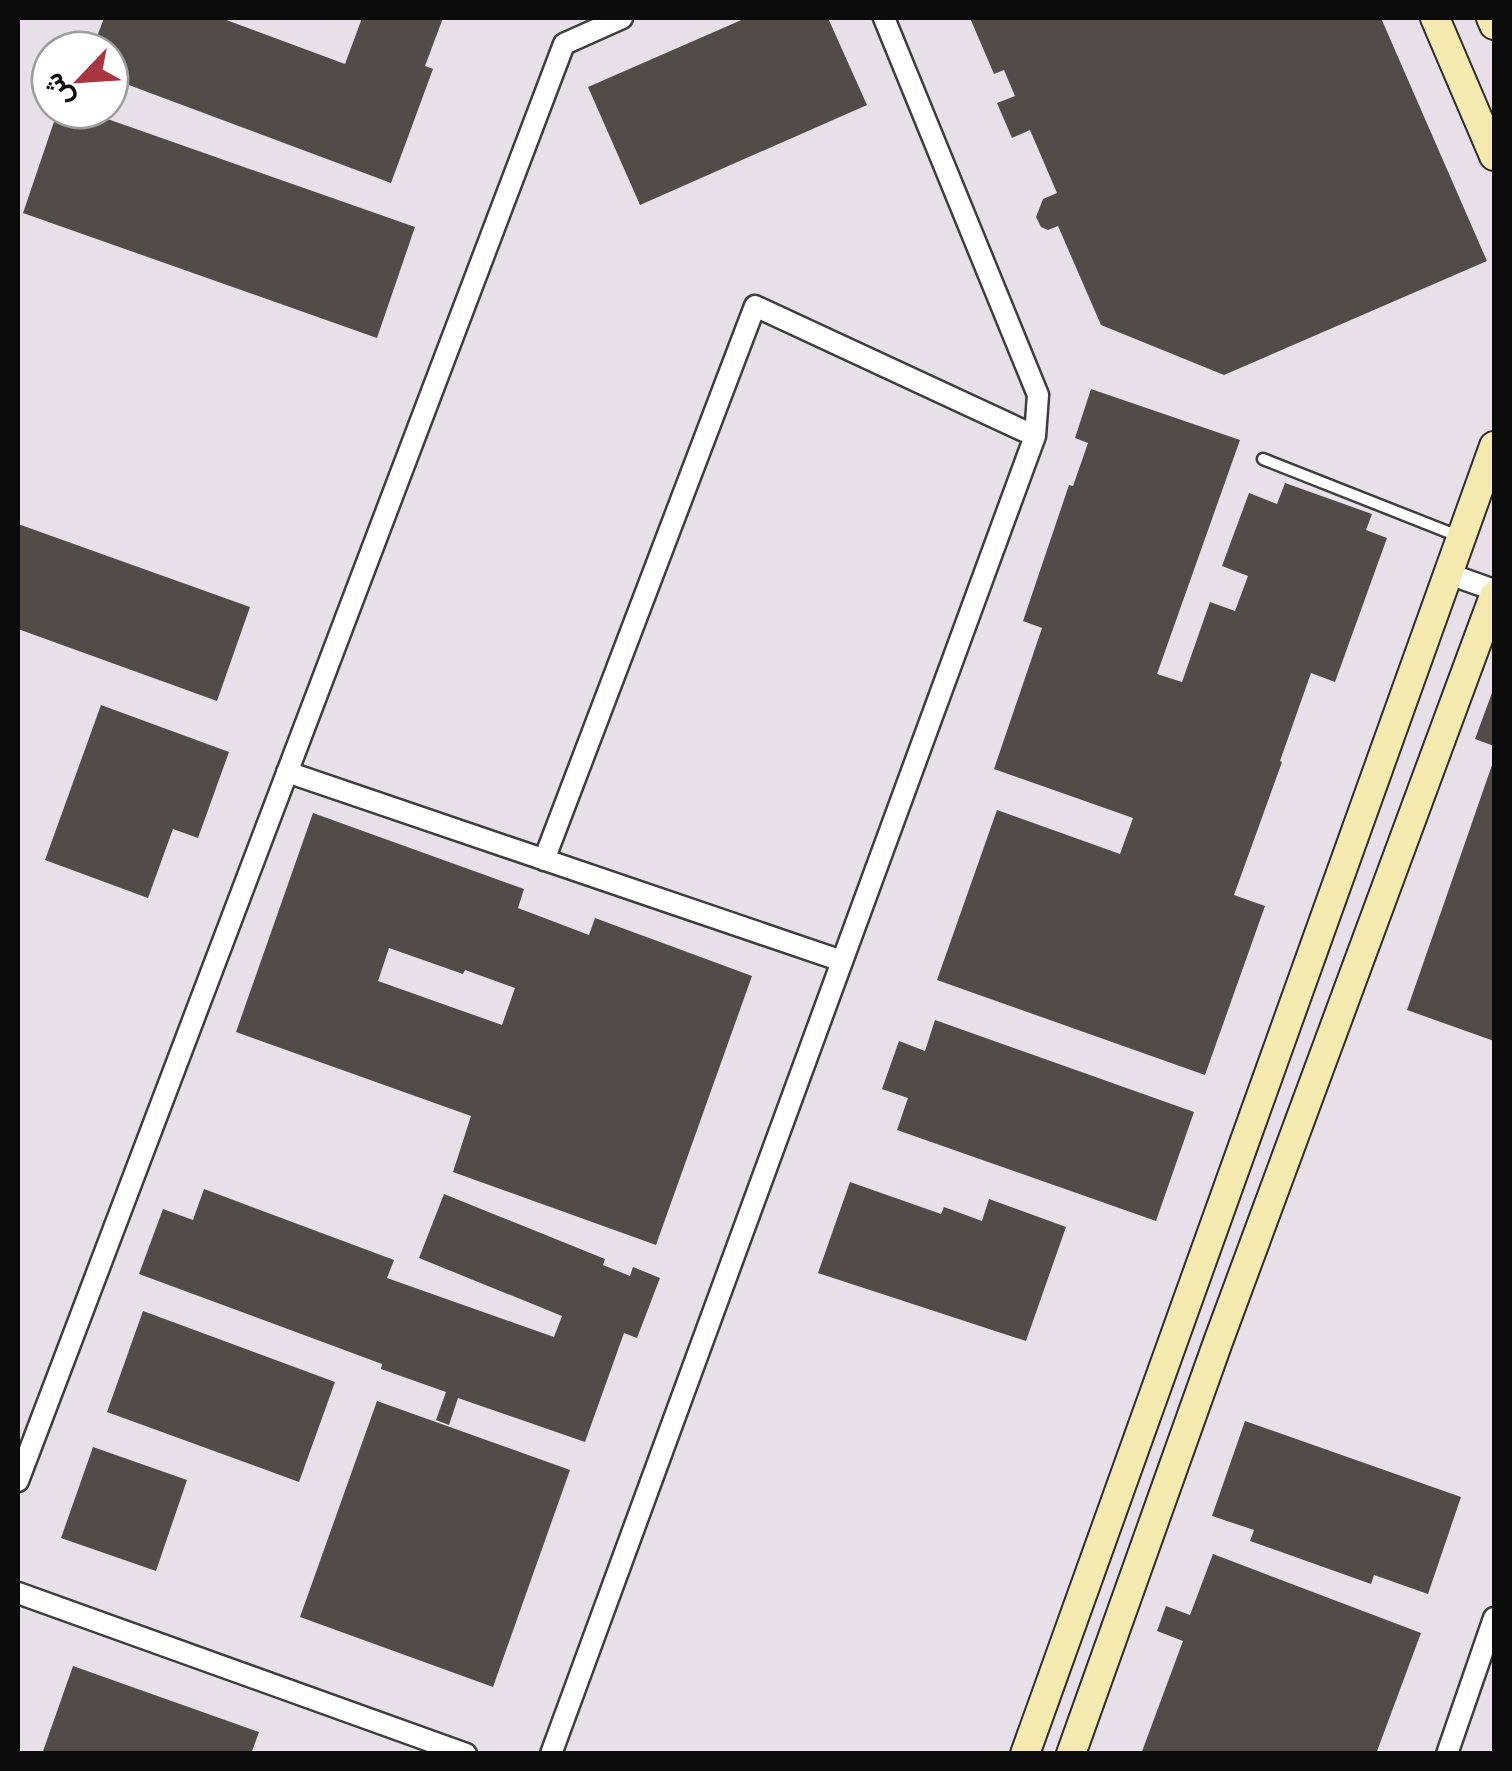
<svg xmlns="http://www.w3.org/2000/svg" width="1512" height="1771" viewBox="0 0 1512 1771" font-family="Literata,Vazirmatn,serif">
<style>
.industrial{fill:#e8e0e9;fill-rule:evenodd}
.building{fill:#524c49;fill-rule:evenodd}
.lines{fill:none;stroke-linecap:round;stroke-linejoin:round}
.lane-casing{stroke:#3e3e3e;stroke-width:15}
.street-casing{stroke:#3e3e3e;stroke-width:25}
.secondary-casing{stroke:#2d2d2d;stroke-width:32}
.lane{stroke:#fff;stroke-width:10}
.street{stroke:#fff;stroke-width:20}
.secondary{stroke:#f4eaaf;stroke-width:28}
</style>
<rect width="100%" height="100%" fill="#fcf8ec"/>
<path class="industrial" d="M18 18H1494V1753H18ZM50 50H110V110H50Z"/>
<path class="building" d="M104 18H221L345 64 362 18H443L425 66 433 69 391 183 110 78V50H92Z
M746 18H828L867 105 640 205 588 87Z
M970 18H1381L1487 261 1224 375 1101 325 1058 226 1048 230 1041 227 1036 217 1043 199 1057 193 1030 130 1012 138 997 103 1015 96 1004 70 994 74Z
M58 110H82L415 227 377 338 23 213Z
M1091 389 1240 440 1157 674 1182 682 1210 602 1235 611 1248 576 1222 566 1249 493 1277 504 1285 483 1372 514 1366 530 1387 538 1335 682 1311 673 1280 761 1282 762 1234 895 1265 906 1205 1075 937 980 997 810 1120 854 1133 818 994 769 1042 628 1023 621 1069 485 1073 486 1088 443 1075 438Z
M18 524 250 607 217 701 18 629Z
M1493 690H1494V746L1475 739Z
M101 705 229 752 198 838 173 829 148 898 45 860Z
M1492 765H1494V1041L1407 1010Z
M313 813 524 889 518 908 589 935 595 918 752 976 656 1245 453 1172 471 1116 236 1032ZM389 948 463 974 465 970 515 988 502 1025 378 981Z
M935 1020 1194 1112 1156 1221 897 1130 908 1098 882 1089 899 1041 925 1051Z
M850 1182 941 1214 944 1207 982 1221 989 1199 1066 1227 1026 1341 818 1273Z
M204 1189 394 1260 387 1278 554 1337 562 1316 419 1258 444 1194 605 1259 603 1265 630 1276 633 1267 660 1278 637 1338 624 1333 585 1442 458 1398 449 1425 436 1420 446 1392 381 1369 382 1364 139 1274 163 1209 193 1220Z
M143 1311 335 1382 299 1482 107 1412Z
M377 1401 570 1470 493 1687 300 1617Z
M1245 1421 1461 1497 1428 1594 1374 1575 1371 1584 1250 1541 1254 1530 1212 1516Z
M93 1447 187 1480 156 1571 61 1538Z
M1213 1554 1421 1633 1376 1754H1141L1183 1641 1157 1631 1166 1606 1190 1615Z
M73 1666 259 1732 251 1754H42Z"/>
<g class="lines">
<defs>
<path id="lane" d="M1263 459 1458 536"/>
<path id="street" d="M1449 574 1494 590
M287 772 842 961
M544 860 755 306 1035 436
M18 1481 564 44 622 18
M18 1593 466 1754
M551 1754 1035 436 1038 395 884 18
M1447 1754 1494 1618"/>
<path id="secondary" d="M1435 18 1494 156
M1491 18 1494 25
M1025 1754 1494 446
M1071 1754 1218 1342 1494 596"/>
</defs>
<use href="#lane" class="lane-casing"/>
<use href="#street" class="street-casing"/>
<use href="#secondary" class="secondary-casing"/>
<use href="#lane" class="lane"/>
<use href="#street" class="street"/>
<use href="#secondary" class="secondary"/>
</g>
<rect width="1512" height="1771" fill="none" stroke="#0b0b0b" stroke-width="40"/>
<g transform="translate(80 80) rotate(245)"><circle r="48" fill="#ffffff" stroke="#9d9d9d" stroke-width="2.5"/>
<path d="M0-8L18 38L0 25L-18 38Z" fill="#a83640"/>
<text y="-15" font-size="28" font-weight="bold" text-anchor="middle" fill="#0b0b0b">ش</text>
</g>
</svg>
